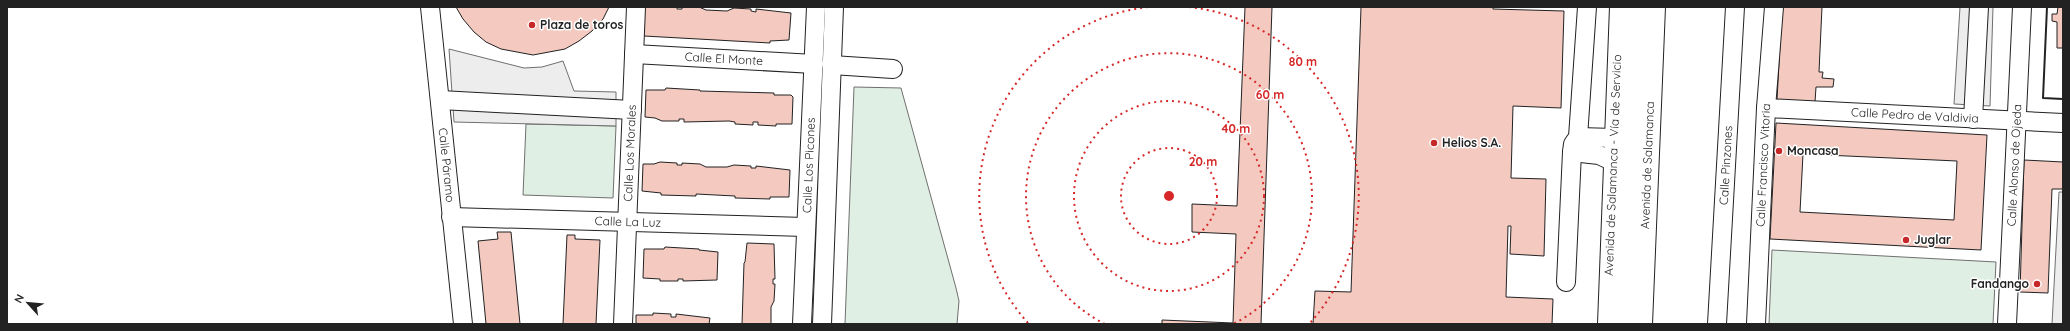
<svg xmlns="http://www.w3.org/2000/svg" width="2070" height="331" viewBox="0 0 2070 331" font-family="Quicksand,sans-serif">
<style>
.green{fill:#e0efe3;stroke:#6f6f6f}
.parking{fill:#ededed;stroke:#6f6f6f}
.building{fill:#f3c9c0;stroke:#222;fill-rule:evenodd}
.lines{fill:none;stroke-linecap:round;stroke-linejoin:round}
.minor-casing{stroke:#222;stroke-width:20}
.highway-casing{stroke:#222;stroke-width:24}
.minor{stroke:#fff;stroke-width:18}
.highway{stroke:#fff;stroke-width:22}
.wall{stroke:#222;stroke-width:2}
.ring{fill:none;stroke:#d62828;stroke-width:2;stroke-dasharray:2 4}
.poi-dot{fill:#c62828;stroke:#fff;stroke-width:1.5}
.labels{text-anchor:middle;stroke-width:3;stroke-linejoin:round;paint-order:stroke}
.poi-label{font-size:12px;font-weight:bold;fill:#222;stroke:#fff;text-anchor:start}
.street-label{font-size:12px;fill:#222;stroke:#fff}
.centre{fill:#d62828;stroke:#fff;stroke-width:2}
.ring-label{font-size:12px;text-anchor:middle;font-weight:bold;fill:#d62828;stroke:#fff;stroke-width:3;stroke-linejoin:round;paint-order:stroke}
</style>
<rect width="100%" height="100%" fill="#fff"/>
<path class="green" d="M854 87 901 88 956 288 959 301 957 324H845Z
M526 124 616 126 613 198 523 195Z
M1772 250 1996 262 1993 324H1769Z"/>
<path class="parking" d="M1960 7H1993L1990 106 1954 104Z
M449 49 524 68 542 67 563 61 574 91 616 92V126L454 122Z
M2059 192H2063V324H2052Z"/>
<path class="building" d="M456 7H609L603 19 592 31 579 41 565 49 533 55 501 49 486 42 474 32 463 19Z
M643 7H677V9H682V7H699L706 10 727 11 734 8 751 9V11L756 12V9L791 13 789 40 770 41V43L644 36 642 34Z
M1245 7H1272L1261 324H1162V320L1233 323 1236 234 1192 232V204L1237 206Z
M1361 7H1493V9L1564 11 1561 108 1513 106 1511 178 1546 179 1544 256 1510 254 1511 226H1508L1506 297 1553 299 1552 324H1313L1315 291 1351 292Z
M1782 7H1822L1819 72H1823L1822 78 1834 79 1833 87H1816L1815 102 1777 100Z
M2058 7H2063V48H2057V22L2052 21V14H2057Z
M666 88 700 90V91L774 93V95H791L793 97 792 124H776V126L758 125V122H753V125L735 124V122L729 121 684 122V119H679V121H662L655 118 645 117 646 90H665Z
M1776 123 1987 135 1981 250 1770 239ZM1803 154 1957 161 1954 220 1800 212Z
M2024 160 2063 162V189H2052L2048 293 2020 292Z
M660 162 677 163V165H682V163L700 164 706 167H727L734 165 751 166V168H756V166L790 170 789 197H770V199L735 198V196L696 194V196L661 195V193L642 191 643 164H654Z
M497 232H511L520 324H486L478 241 498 239Z
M567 235H575V239L600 240 596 324H563Z
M747 243 774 244 775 279H773V284H775L774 301 771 307V324H742L744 263 745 262Z
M665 247 699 249V250L718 252 717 280 683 281V279H678V281H660V279L643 278 644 249H664Z
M653 313 671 314V317H676V314L710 318 709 324H636V315H653Z"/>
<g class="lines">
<defs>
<g id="minor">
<path id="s1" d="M430 7 463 324"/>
<path id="s2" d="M634 54 814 64"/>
<path d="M832 65 893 69"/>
<path d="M440 100 632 110"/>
<path id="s3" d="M1766 108 2063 123"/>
<path d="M1973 119 1979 7"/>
<path d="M1578 137 1615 138"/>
<path d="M1572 152 1599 155 1614 162"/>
<path id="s4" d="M451 217 805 227"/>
<path d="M1566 282 1572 152 1573 144 1578 137 1587 7"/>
<path id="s5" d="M623 324 636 7"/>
<path id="s6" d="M802 324 816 7"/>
<path d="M822 324 834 7"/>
<path id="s7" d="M1607 324 1619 7"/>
<path id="s8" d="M1717 324 1735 7"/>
<path id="s9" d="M1756 324 1766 108 1774 7"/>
<path id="s10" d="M2007 324 2022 7"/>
</g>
<g id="highway">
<path d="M1624 324 1634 7"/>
<path id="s11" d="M1641 324 1654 7"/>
</g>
</defs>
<use href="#minor" class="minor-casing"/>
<use href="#highway" class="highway-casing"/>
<use href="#minor" class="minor"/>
<use href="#highway" class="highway"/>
<path class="wall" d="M2047 7 2043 98 2063 99"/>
</g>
<g class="ring">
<circle cx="1169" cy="196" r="48"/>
<circle cx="1169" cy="196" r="95"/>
<path d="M1105 324A143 143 0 1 1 1233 324"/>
<path d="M1028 323A190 190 0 0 1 1149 7M1189 7A190 190 0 0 1 1310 323"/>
</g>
<g class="poi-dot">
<circle cx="532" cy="25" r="4"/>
<circle cx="1434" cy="143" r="4"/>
<circle cx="1779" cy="151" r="4"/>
<circle cx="1906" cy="240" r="4"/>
<circle cx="2037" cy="284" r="4"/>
</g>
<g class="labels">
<g class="poi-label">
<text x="540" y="29">Plaza de toros</text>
<text x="1442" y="147">Helios S.A.</text>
<text x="1787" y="155">Moncasa</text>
<text x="1914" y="244">Juglar</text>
<text x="2029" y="288" text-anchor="end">Fandango</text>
</g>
<g class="street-label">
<text dy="4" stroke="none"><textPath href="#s2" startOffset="90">Calle El Monte</textPath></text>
<text dy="4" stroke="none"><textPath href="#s3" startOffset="149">Calle Pedro de Valdivia</textPath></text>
<text dy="4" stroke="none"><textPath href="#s5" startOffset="171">Calle Los Morales</textPath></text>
<text dy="4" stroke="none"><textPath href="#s6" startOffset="159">Calle Los Picones</textPath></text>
<text dy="4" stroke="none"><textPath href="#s9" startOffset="159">Calle Francisco Vitoria</textPath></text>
<text dy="4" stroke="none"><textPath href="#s1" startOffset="159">Calle Páramo</textPath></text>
<text dy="4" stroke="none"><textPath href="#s7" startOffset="159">Avenida de Salamanca - Vía de Servicio</textPath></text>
<text dy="4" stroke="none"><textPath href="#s11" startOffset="159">Avenida de Salamanca</textPath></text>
<text dy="4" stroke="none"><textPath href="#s8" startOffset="159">Calle Pinzones</textPath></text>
<text dy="4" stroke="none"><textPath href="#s10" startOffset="159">Calle Alonso de Ojeda</textPath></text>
<text dy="4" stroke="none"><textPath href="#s4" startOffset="177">Calle La Luz</textPath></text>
</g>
</g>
<circle cx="1169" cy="196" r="6" class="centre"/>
<g class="ring-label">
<text x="1303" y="66">80 m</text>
<text x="1270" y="99">60 m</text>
<text x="1236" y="133">40 m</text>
<text x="1203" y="166">20 m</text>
</g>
<rect width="2070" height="331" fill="none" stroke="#222222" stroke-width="16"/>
<g transform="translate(28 303) rotate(297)" stroke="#ffffff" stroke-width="3" paint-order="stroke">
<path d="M0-3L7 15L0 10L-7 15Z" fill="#222222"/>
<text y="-6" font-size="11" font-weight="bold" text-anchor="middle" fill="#222222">N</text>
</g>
</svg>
